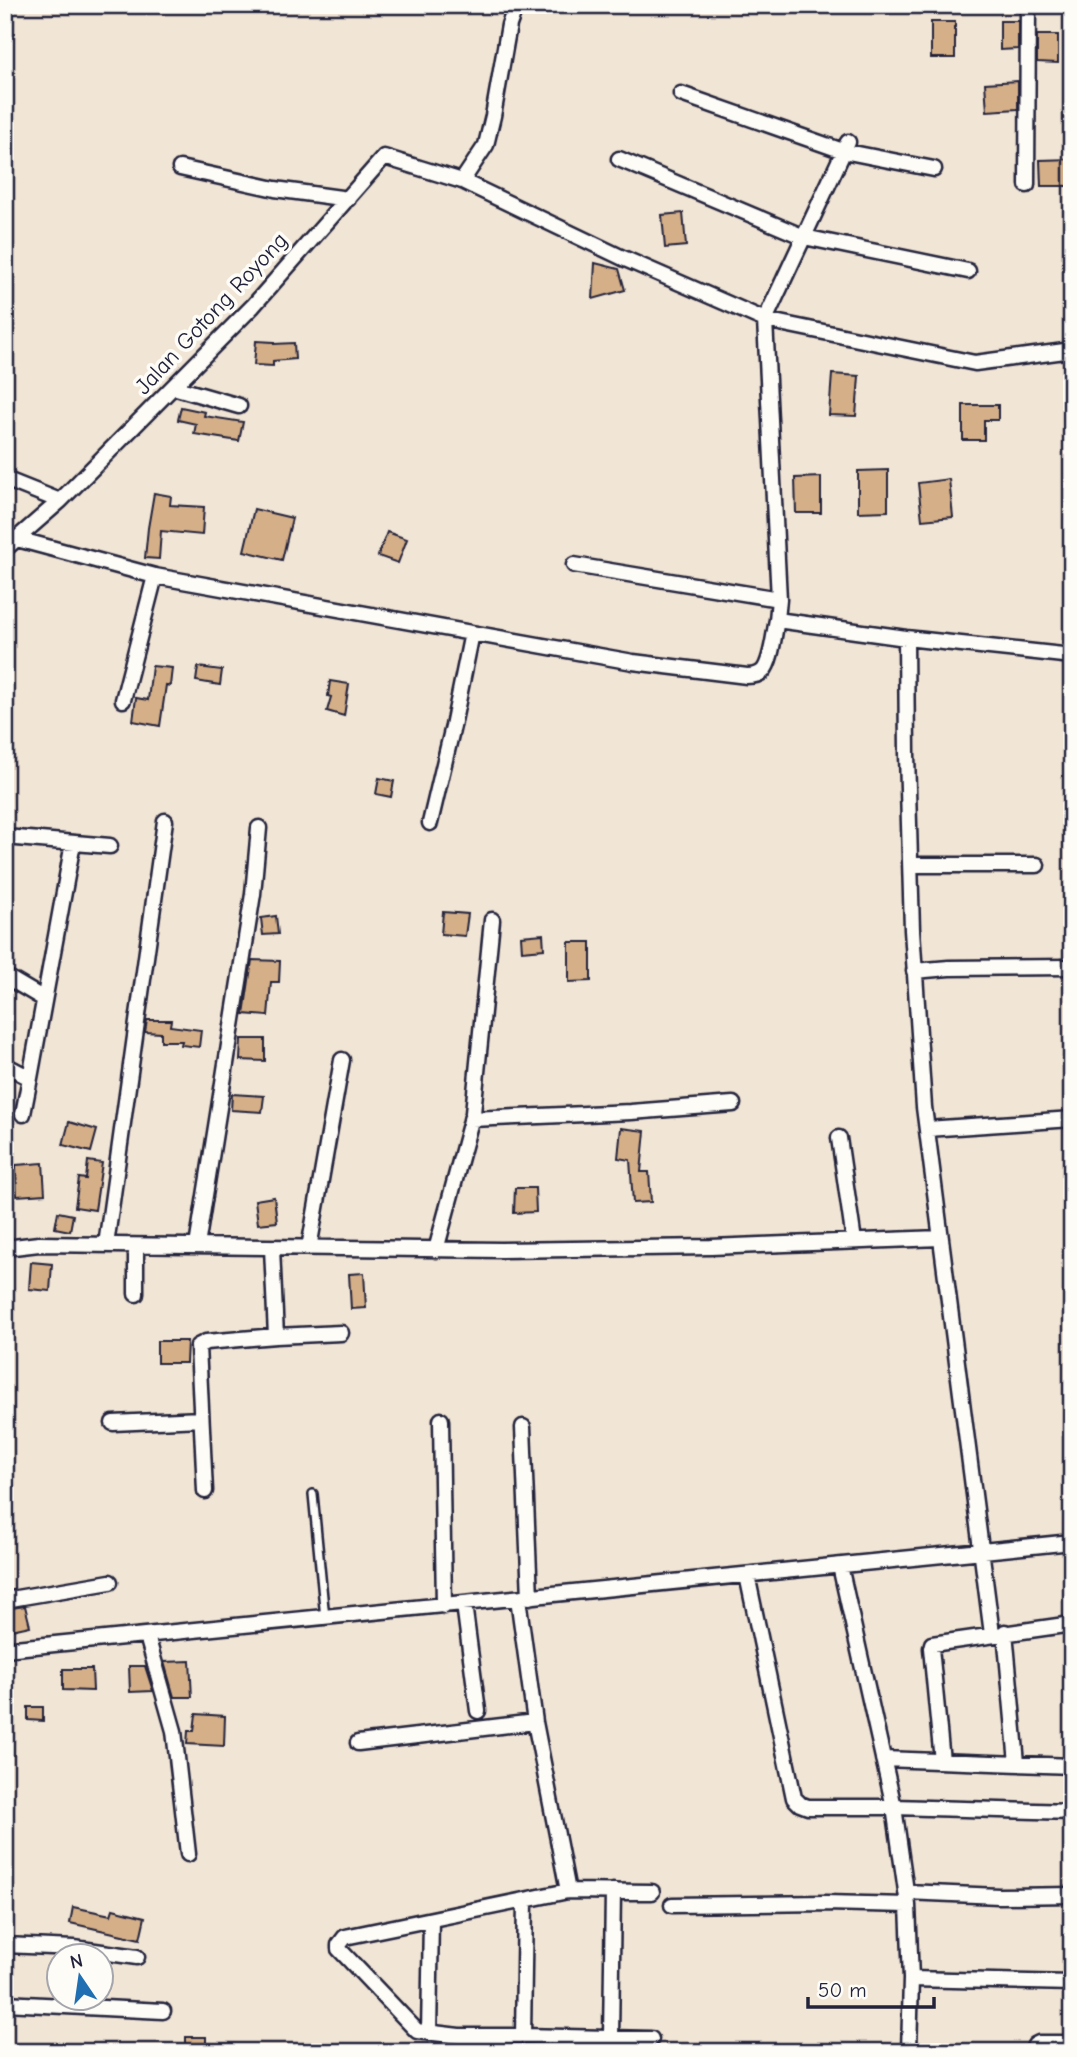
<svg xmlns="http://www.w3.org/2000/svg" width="1077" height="2057" viewBox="0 0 1077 2057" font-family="'Comic Neue',sans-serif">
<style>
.building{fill:#d5af87;stroke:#22223b;stroke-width:2}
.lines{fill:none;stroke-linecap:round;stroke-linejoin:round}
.service-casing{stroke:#22223b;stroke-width:12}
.minor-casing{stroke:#22223b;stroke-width:19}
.service{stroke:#fdfcf7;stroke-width:7}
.minor{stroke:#fdfcf7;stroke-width:14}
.labels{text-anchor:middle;stroke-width:7;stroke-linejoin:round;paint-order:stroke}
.street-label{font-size:23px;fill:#22223b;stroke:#fdfcf7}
</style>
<rect width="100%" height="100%" fill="#f1e5d5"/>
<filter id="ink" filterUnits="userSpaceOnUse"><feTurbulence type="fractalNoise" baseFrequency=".0143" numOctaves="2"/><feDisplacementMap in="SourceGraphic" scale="14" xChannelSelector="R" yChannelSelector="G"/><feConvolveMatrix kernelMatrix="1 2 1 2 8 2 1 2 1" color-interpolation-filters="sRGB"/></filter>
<g filter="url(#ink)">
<path class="building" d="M1000 21H1018V49L1000 50Z
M931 22H955V58H931Z
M1037 35H1058V63L1037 62Z
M1018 81V109L987 111 985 83Z
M1072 159V186H1041L1040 160Z
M683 213 686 246 665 248 662 215Z
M595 263 619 269 625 290 593 299Z
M256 341 274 342V344L294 343 295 359 273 361V366L254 365Z
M832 374 859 376 856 416 829 415Z
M963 405H998V420H984V440H963Z
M181 407 205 412 204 416 243 422 239 441 194 434 196 424 178 420Z
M888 470V511L858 512V471Z
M821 477V513H796L795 478Z
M949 479 953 517 922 520 918 483Z
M154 493 171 496 170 505 204 507 202 535 161 531 159 559 145 558 148 528Z
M254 509 292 518 282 560 244 551Z
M387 532 407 539 398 563 378 556Z
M152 666 172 668 170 686 166 685 160 726 133 721 136 698 148 700Z
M198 667 222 670 220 685 196 681Z
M330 681 349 684 344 716 327 711 331 697 328 696Z
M379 778 394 781 391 797 376 794Z
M443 912 468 914 465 936 441 934Z
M276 916 278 934 263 935 261 918Z
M543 934 544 949 522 951 521 936Z
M569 942H591V981L569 982Z
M252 960 280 961 279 982H271L268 1016 244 1014Z
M147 1020H171L170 1026 201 1030 199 1047 181 1045 182 1041H161V1033L145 1032Z
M241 1039H265V1061L240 1060Z
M232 1094 264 1096 262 1112 231 1110Z
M69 1122 97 1130 91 1152 63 1145Z
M621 1128 645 1131 641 1172H649L651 1202 633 1203 630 1160 618 1158Z
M88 1161 102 1163 95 1210 75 1207 79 1178 86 1179Z
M43 1163 45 1194 17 1196 16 1165Z
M515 1188H535L536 1212 514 1213Z
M274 1197 277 1222 258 1224 255 1200Z
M58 1212 73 1215 70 1231 55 1228Z
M31 1262 52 1264 50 1291 29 1289Z
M364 1273 366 1308 351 1309 349 1274Z
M157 1341H187L186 1363H157Z
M25 1606 30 1626 7 1631 5 1609Z
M190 1661 192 1697H174L164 1662Z
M129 1666H145L153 1691 130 1692Z
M63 1669H92L93 1691 63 1690Z
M28 1707H43V1721L28 1720Z
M196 1714 225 1716 224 1746 187 1744 188 1731H194Z
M73 1907 111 1915 113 1909 145 1917 140 1939 70 1923Z
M186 2037H206V2052H186Z"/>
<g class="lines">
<defs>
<path id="service" d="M313 1494 325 1618"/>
<path id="minor" d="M1068 5H1072
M681 94 843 151 934 169
M848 142 765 320 779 599 777 620 906 638 1072 656
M619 159 804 237 968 271
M180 168 275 189 348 199
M462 181 486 145 493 116 509 25 516 5
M1027 185 1028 5
M173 387 239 406
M5 479 60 501
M17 539 155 576 633 662 747 676C753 676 759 675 763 671 772 661 774 632 777 620
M5 549 60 501 253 306 384 157 462 181 623 258 765 320 975 363 1072 350
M574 565 779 599
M906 638 907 754 912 930 924 1107 992 1634
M123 700 155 576
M430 823 453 726 472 633
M5 837 110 846
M911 865H1037
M914 971 949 968 1072 967
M5 976 44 999
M5 1065 30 1078 23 1114
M30 1078 73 843
M471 1119 631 1112 733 1104
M927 1129 1072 1119
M839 1138 854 1241
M106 1245 165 821
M136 1246V1294
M197 1246 253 894 259 828
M5 1248 39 1244 501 1250 711 1247 940 1238
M272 1248 276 1336
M309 1248 342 1060
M436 1250 473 1113 492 920
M441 1420 444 1606
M113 1423 201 1419
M523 1427 530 1597
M205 1491 198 1346 206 1342 276 1336 341 1333
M840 1566 894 1807 1072 1812
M747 1575 794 1798 800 1804 808 1807H894L908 1905
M518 1598 535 1722 568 1891
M5 1600 110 1582
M464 1604 478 1711
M1005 1632 1017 1763
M147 1636 174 1731 188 1854
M5 1649 1072 1542
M358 1743 535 1722
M883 1759 1072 1766
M942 1761 931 1648 932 1644 1072 1624
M906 1892 999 1896 1072 1895
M525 1900 523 2036H459L417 2031 339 1949V1945L345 1937 568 1891 652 1892
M672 1905 825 1903 908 1905 911 1979 909 2052
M5 1945 74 1948 137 1957
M911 1979 1072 1983
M5 2003 163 2011
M429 2033 431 1920
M523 2036 651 2039
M611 2038 613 1891
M1032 2052 1035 2045 1039 2043H1072"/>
</defs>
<use href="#service" class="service-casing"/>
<use href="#minor" class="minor-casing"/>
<use href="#service" class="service"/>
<use href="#minor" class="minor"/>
</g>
</g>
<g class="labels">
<g class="street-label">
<text transform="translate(211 313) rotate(-47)" y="8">Jalan Gotong Royong</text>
</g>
</g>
<rect width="1077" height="2057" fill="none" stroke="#fdfcf7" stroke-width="28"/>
<rect x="14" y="14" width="1049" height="2029" fill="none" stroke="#22223b" stroke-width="2.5" filter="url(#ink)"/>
<g transform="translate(80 1977) rotate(347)"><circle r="33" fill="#fdfcf7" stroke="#a5a5ac" stroke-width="2"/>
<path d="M0-5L12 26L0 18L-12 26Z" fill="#1f6fb2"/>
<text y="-10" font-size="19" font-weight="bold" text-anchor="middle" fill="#22223b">N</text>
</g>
<path d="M808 1997v10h126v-10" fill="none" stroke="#22223b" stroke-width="3.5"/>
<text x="818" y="1997" font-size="21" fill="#22223b" stroke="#fdfcf7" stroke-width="5" paint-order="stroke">50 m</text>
</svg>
